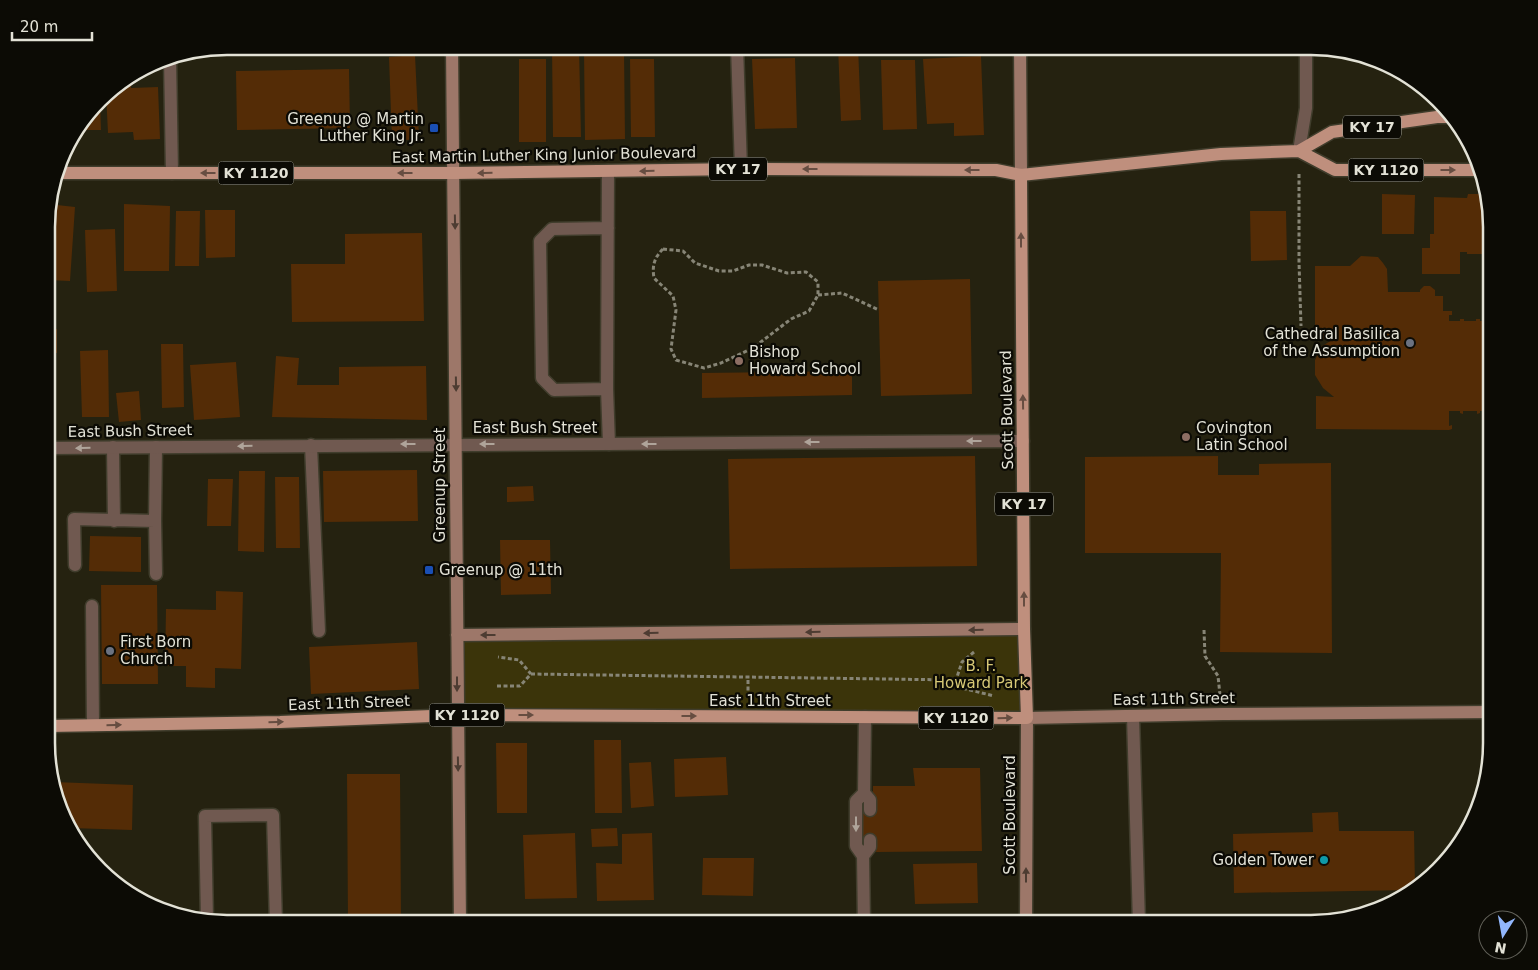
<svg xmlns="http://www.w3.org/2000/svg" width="1538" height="970" viewBox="0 0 1538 970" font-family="'DejaVu Sans',sans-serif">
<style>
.green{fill:#3b340a}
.building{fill:#542c06}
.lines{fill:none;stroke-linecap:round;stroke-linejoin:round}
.service-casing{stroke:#403d2c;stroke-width:15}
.minor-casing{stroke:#403d2c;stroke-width:15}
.secondary-casing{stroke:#403d2c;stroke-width:15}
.primary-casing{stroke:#403d2c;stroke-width:15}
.path{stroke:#878576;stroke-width:3;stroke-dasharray:4 2.5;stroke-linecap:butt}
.service{stroke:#705950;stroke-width:12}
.minor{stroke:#705950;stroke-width:12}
.secondary{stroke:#9d7769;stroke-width:12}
.primary{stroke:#bf8f7d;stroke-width:12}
.oneway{fill:#664d41}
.oneway2{fill:#4d3c32}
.oneway3{fill:#afa49a}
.transit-dot{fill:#1a4fb4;stroke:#0c0b05;stroke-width:2}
.worship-dot{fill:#6b7280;stroke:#0c0b05;stroke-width:2}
.education-dot{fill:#8d6e63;stroke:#0c0b05;stroke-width:2}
.culture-dot{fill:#0f9aa8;stroke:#0c0b05;stroke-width:2}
.labels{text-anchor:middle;stroke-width:4.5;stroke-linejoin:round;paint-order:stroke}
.shield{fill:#0c0b05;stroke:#a2a297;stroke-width:1}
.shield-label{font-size:14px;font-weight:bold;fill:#e3e2d6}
.poi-label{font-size:15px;fill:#e3e2d6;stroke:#0c0b05;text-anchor:start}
.street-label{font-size:15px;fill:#e3e2d6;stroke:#0c0b05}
.park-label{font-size:15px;fill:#d7c875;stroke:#0c0b05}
.rim{fill:none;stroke:#e3e2d6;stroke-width:2.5}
</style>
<rect width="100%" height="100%" fill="#252210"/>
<path class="green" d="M1024 629 1027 718 457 715V635Z"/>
<path class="building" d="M552 46H579L581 137H553Z
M838 46H858L861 120 841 121Z
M584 50H624L625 139 585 140Z
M415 55 419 139 392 141 389 57Z
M981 56 984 135 954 136V123L927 124 923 59Z
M795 58 797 128 755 129 752 59Z
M519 59H546V142H519Z
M630 59H654L655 137H631Z
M881 60H915L917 129 883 130Z
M349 69 350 128 237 130 236 71Z
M131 77V88L158 87 160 139 134 140 133 132 108 133 106 93Z
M100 101 101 130H78Z
M1382 194 1415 195 1414 234H1382Z
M1468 194H1485L1491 215V254H1467V252H1460V274H1422V248H1430V234H1434V197L1467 198Z
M48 204 75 207 70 281 48 280Z
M124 204 170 206 169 271H124Z
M205 210H235V257L206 258Z
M176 211H200L199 266H175Z
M1250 211H1286L1287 260 1251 261Z
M115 229 117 291 87 292 85 230Z
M422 233 424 321 292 322 291 264H345V234Z
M1361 256 1378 257 1383 263 1387 269 1388 292H1420V290L1424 286H1430L1435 290V296H1443V311H1452V315H1449V321H1460V319H1464V321H1476V319H1480V321H1491V411H1480V413L1477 414V411H1463V414L1460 413V411H1449V426L1452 425V429L1449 430 1316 429V396L1334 397 1323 388 1315 375V360L1322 346 1334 339 1315 338V266H1350Z
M970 279 972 394 881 396 878 281Z
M57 329V353H48V330Z
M161 344H183L184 407 162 408Z
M108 350 109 417H82L80 351Z
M276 356 299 358 297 385H339V367L426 366 427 420 272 417Z
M236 362 240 417 194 420 190 365Z
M852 371V395L702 398V373Z
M139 391 141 420 119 422 116 393Z
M975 456 977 566 730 569 728 459Z
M1218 456V475H1259V464L1331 463 1332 653 1220 652 1221 553H1085V457Z
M417 470 418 521 324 522 323 471Z
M239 471H265L264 552 238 551Z
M275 477H299L300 548H276Z
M208 479H233L231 526H207Z
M533 486 534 501 507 502V487Z
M90 536 141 537V572L89 571Z
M500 540H550L551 594 501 595Z
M101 585H157L158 684H102Z
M216 591 243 592 241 669 215 668V688L186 687V666H165L166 609 216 610Z
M417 642 419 689 311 694 309 647Z
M594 740H621L622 813H595Z
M496 743H527V813H497Z
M726 757 728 795 675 797 674 759Z
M651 762 654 806 631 808 629 763Z
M913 768H980L982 851 876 852 877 840H857V810H873V786H915Z
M347 774H400L401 924H348Z
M54 782 133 785 132 830 71 828Z
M1338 812 1339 831H1414L1415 887 1411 890 1234 893 1233 834 1313 832 1312 813Z
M617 828 618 846 592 847 591 829Z
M575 833 577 898 525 899 523 835Z
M652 833 654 900 597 901 596 863 622 864V834Z
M703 858H754L753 896 702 895Z
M977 863 978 903 915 904 913 864Z"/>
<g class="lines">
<defs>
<path id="service" d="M737 46 741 169
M170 58 172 173
M608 171 607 389 609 444
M607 389 554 390 542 378 540 241 552 229 608 228
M311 445 319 631
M113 447 114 521
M155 521 156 574
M75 565 74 519 155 521 156 447
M92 606 93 725
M1133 716 1139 923
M865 717 864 793 870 800V810
M864 793 856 801V846L863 856 864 924
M863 856 870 847V840
M207 921 205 816 273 815 276 924"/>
<path id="minor" d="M1299 151 1306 108V46
M48 448 1023 441"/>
<path id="secondary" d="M452 46 460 924
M1020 46 1021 175
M457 635 1024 629
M1026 923 1027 718 1223 714 1491 712"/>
<path id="primary" d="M1299 151 1335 170H1478
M57 173H454L741 169 979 170H996L1021 175 1221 154 1299 151 1332 132 1437 117H1450
M48 726 280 722 457 715 1027 718 1024 629 1021 175"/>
</defs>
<use href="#service" class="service-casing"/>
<use href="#minor" class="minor-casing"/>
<use href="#secondary" class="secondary-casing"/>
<use href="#primary" class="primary-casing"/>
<path class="path" d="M1299 174V262L1301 326
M663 249 683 251 695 263 719 271H733L749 265H762L787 273 806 272 818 282V295L809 311 791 319 753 348 721 363 704 368 676 360 671 349 676 310 673 296 654 278C652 266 654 258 663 249Z
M818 295 842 293 879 310
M1204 630 1205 656 1218 676 1220 695
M974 652 962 662 956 680 962 688 994 696
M531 674 956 680
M497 686H520L531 674 519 660 498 657
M748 697V677"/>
<use href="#service" class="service"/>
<use href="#minor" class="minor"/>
<use href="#secondary" class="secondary"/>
<use href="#primary" class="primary"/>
</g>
<defs><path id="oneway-solid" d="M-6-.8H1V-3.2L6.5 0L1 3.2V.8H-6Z" transform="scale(1.25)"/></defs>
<g class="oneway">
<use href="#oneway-solid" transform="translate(810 169) rotate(-180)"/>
<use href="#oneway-solid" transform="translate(972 170) rotate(-180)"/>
<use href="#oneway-solid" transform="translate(1448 170)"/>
<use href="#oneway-solid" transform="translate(647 171) rotate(179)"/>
<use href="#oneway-solid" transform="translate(208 173) rotate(-180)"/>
<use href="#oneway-solid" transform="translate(405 173) rotate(-180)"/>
<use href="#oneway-solid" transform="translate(485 173) rotate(179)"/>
<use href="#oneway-solid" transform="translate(1021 240) rotate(-90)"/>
<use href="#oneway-solid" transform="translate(1023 402) rotate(-91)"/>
<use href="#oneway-solid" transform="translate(1024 599) rotate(-90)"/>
<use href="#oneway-solid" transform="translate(526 715)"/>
<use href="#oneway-solid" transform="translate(689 716)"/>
<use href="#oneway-solid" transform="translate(1005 718) rotate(-1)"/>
<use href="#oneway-solid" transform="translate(276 722) rotate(-1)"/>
<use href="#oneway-solid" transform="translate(114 725) rotate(-1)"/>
</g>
<g class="oneway2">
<use href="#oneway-solid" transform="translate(455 222) rotate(89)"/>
<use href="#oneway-solid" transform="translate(456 384) rotate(89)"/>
<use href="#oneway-solid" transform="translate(976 630) rotate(179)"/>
<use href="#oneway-solid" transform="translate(813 632) rotate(179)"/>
<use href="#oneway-solid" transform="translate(651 633) rotate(179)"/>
<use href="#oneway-solid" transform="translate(488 635) rotate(180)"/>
<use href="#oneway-solid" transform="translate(457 684) rotate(90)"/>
<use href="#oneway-solid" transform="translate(458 764) rotate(89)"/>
<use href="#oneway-solid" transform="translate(1026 875) rotate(-90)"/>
</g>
<g class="oneway3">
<use href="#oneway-solid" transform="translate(974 441) rotate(180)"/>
<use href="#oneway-solid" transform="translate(812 442) rotate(180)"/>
<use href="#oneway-solid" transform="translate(408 444) rotate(180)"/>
<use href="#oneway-solid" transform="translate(487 444) rotate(180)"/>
<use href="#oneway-solid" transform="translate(649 444) rotate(180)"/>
<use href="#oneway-solid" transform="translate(245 446) rotate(179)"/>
<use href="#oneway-solid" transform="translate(83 448) rotate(179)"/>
<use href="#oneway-solid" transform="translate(856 824) rotate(90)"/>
</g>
<g class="transit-dot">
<rect x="429" y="123" width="10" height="10" rx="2.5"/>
<rect x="424" y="565" width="10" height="10" rx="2.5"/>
</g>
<g class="worship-dot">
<circle cx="1410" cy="343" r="5"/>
<circle cx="110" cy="651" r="5"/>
</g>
<g class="education-dot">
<circle cx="739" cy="361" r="5"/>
<circle cx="1186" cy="437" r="5"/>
</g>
<circle class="culture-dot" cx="1324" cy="860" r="5"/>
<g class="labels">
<g class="shield">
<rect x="1343" y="115.5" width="58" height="23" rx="4"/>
<rect x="709" y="157.5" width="58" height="23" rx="4"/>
<rect x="1348.5" y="158.5" width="75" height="23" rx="4"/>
<rect x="218.5" y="161.5" width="75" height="23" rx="4"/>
<rect x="995" y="492.5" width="58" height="23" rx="4"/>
<rect x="429.5" y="703.5" width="75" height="23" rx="4"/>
<rect x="918.5" y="706.5" width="75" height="23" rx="4"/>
</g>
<g class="shield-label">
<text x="1372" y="132">KY 17</text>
<text x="738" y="174">KY 17</text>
<text x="1386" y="175">KY 1120</text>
<text x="256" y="178">KY 1120</text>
<text x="1024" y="509">KY 17</text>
<text x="467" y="720">KY 1120</text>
<text x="956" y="723">KY 1120</text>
</g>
<g class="poi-label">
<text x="424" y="124" text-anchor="end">Greenup @ Martin<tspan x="424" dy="17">Luther King Jr.</tspan></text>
<text x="1400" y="339" text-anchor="end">Cathedral Basilica<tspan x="1400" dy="17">of the Assumption</tspan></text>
<text x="749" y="357">Bishop<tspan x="749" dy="17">Howard School</tspan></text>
<text x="1196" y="433">Covington<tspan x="1196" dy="17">Latin School</tspan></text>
<text x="439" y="575">Greenup @ 11th</text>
<text x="120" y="647">First Born<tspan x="120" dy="17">Church</tspan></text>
<text x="1314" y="865" text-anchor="end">Golden Tower</text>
</g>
<g class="street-label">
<text transform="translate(544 155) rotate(-1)" y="5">East Martin Luther King Junior Boulevard</text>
<text transform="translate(1007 410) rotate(-91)" y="5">Scott Boulevard</text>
<text x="535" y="433">East Bush Street</text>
<text transform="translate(130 431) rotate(-1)" y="5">East Bush Street</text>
<text transform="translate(440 485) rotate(-90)" y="5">Greenup Street</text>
<text transform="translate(1174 699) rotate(-1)" y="5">East 11th Street</text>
<text x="770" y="706">East 11th Street</text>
<text transform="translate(349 703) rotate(-2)" y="5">East 11th Street</text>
<text transform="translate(1010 815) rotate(-90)" y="5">Scott Boulevard</text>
</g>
<g class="park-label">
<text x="981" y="671">B. F.<tspan x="981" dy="17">Howard Park</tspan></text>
</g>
</g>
<path d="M0 0H1538V970H0ZM227 55H1311A172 172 0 0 1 1483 227V743A172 172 0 0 1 1311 915H227A172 172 0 0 1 55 743V227A172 172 0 0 1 227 55Z" fill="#0c0b05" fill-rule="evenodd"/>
<path class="rim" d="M227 55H1311A172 172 0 0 1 1483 227V743A172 172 0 0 1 1311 915H227A172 172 0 0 1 55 743V227A172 172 0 0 1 227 55Z"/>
<g transform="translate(1503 935) rotate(191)"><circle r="24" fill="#0c0b05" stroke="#626159"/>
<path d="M0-4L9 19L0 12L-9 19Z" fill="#92b7fd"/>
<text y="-8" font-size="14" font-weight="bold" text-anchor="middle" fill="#e3e2d6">N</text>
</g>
<path d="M12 32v8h80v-8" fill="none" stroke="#e3e2d6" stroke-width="2.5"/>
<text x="20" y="32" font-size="15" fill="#e3e2d6" stroke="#0c0b05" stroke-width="4" paint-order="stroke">20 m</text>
</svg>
